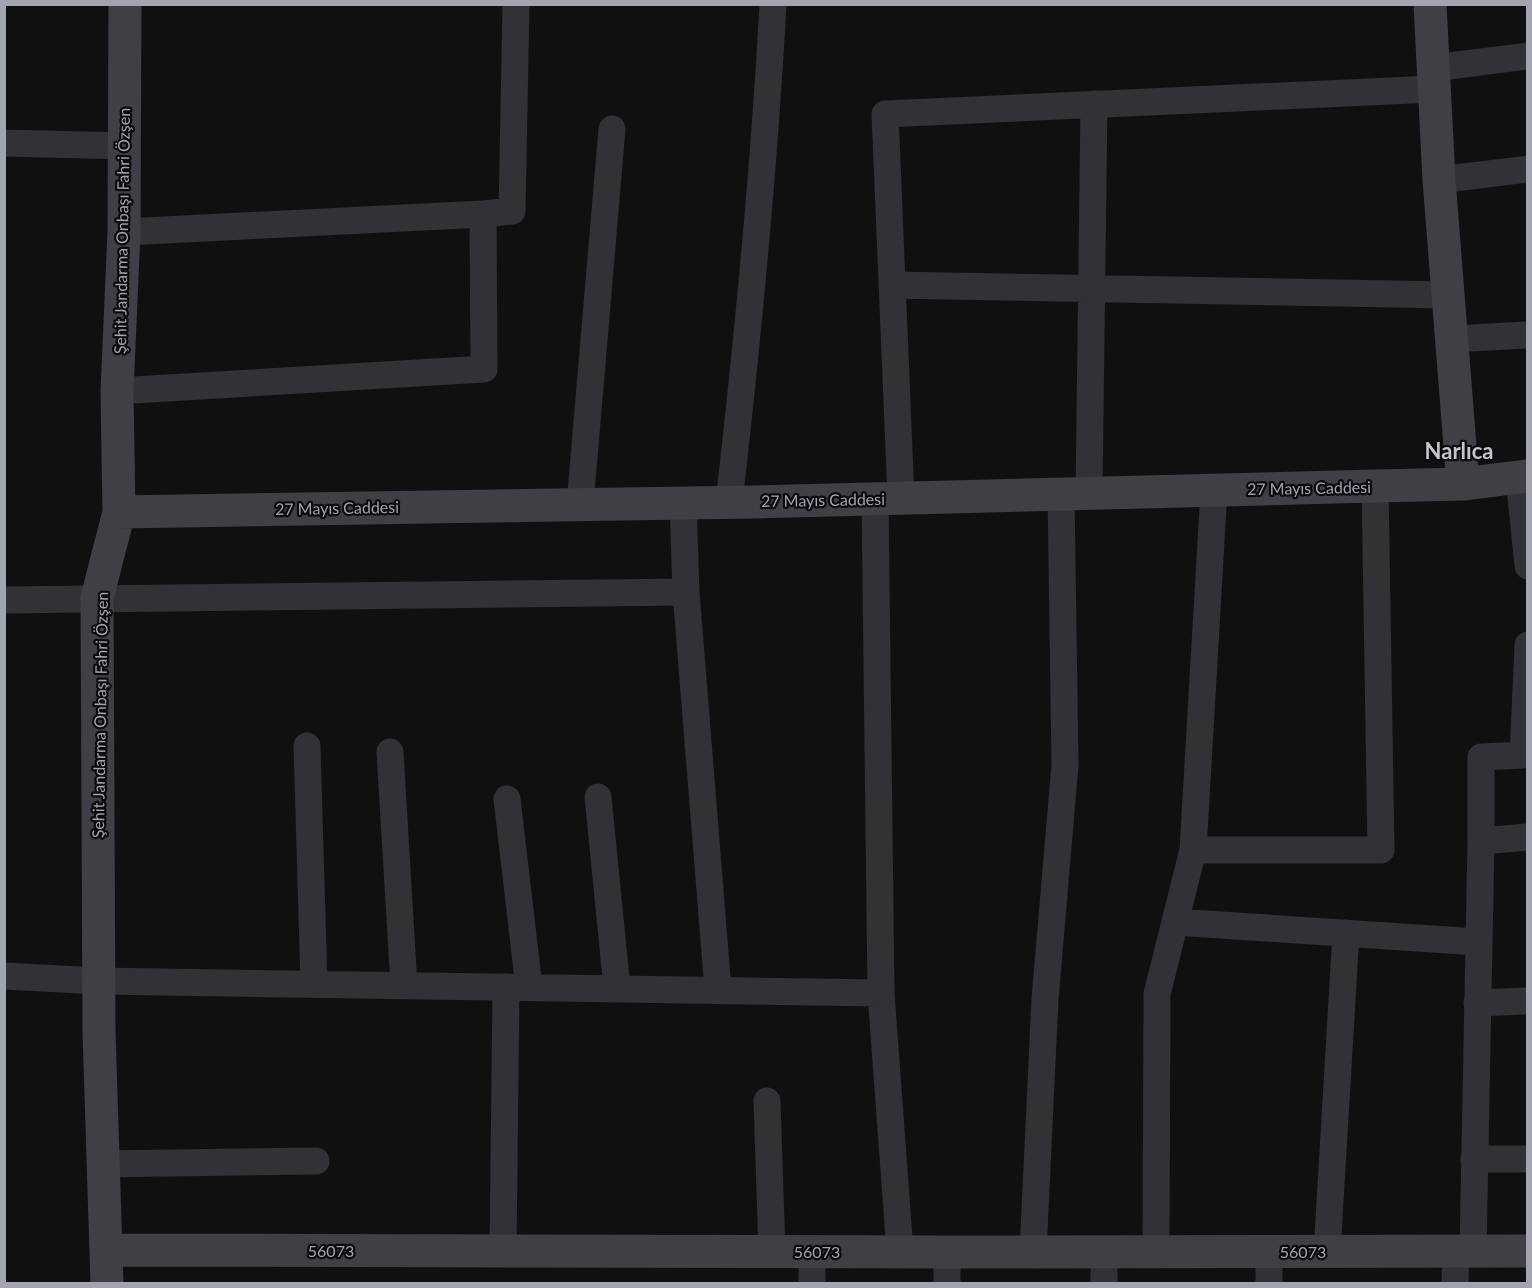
<svg xmlns="http://www.w3.org/2000/svg" width="1532" height="1288" viewBox="0 0 1532 1288" font-family="Lato,sans-serif">
<style>
.lines{fill:none;stroke-linecap:round;stroke-linejoin:round}
.street{stroke:#313136;stroke-width:27}
.secondary{stroke:#3f4046;stroke-width:33}
.labels{text-anchor:middle;stroke-width:4.5;stroke-linejoin:round;paint-order:stroke}
.street-label{font-size:16px;fill:#a2a4b1;stroke:#0b0b0c}
.district-label{font-size:22px;font-weight:bold;fill:#c3c4ce;stroke:#0b0b0c}
</style>
<rect width="100%" height="100%" fill="#101011"/>
<g class="lines">
<path class="street" d="M1433 68 1528 56
M4 143 125 146
M1439 180 1528 169
M124 232 483 214 512 211 516 4
M892 285 1448 295
M1452 339 1528 335
M117 391 484 369 483 214
M1519 477 1528 566
M1089 493 1094 104
M901 498 885 114 1434 89
M875 499 881 993 900 1252
M729 502C748 336 764 171 773 4
M683 503 686 592 718 990
M580 504 612 129
M4 600 686 592
M307 746 314 984
M390 752 404 986
M598 797 617 988
M507 799 529 987
M1481 841 1528 837
M1193 850H1381L1375 486
M1175 922 1478 942
M4 976 99 981 881 993
M1477 1003 1528 1001
M767 1101 772 1252
M1474 1159H1528
M103 1164 316 1161
M503 1251 506 987
M1473 1251 1481 841V757L1523 755 1528 645
M812 1252V1284
M947 1252V1284
M1033 1252 1045 999 1065 765 1061 494
M1156 1252 1157 994 1193 850 1214 490
M1269 1252V1284
M1327 1252 1346 933
M1104 1284V1252
M1455 1284 1456 1251"/>
<path class="secondary" d="M1430 4 1439 180 1463 484
M119 512 753 502 1375 486 1463 484 1528 476
M106 1250 947 1252 1528 1251
M107 1284 99 1031 97 598 119 512 117 391 124 232 125 4"/>
</g>
<g class="labels">
<g class="street-label">
<text transform="translate(122 231) rotate(-89)" y="6">Şehit Jandarma Onbaşı Fahri Özşen</text>
<text transform="translate(1309 488) rotate(-1)" y="6">27 Mayıs Caddesi</text>
<text transform="translate(823 500) rotate(-1)" y="6">27 Mayıs Caddesi</text>
<text transform="translate(337 508) rotate(-1)" y="6">27 Mayıs Caddesi</text>
<text transform="translate(100 715) rotate(-89)" y="6">Şehit Jandarma Onbaşı Fahri Özşen</text>
<text x="331" y="1257">56073</text>
<text x="817" y="1258">56073</text>
<text x="1303" y="1258">56073</text>
</g>
<g class="district-label">
<text x="1459" y="459">Narlıca</text>
</g>
</g>
<rect width="1532" height="1288" fill="none" stroke="#a2a4b1" stroke-width="12"/>
</svg>
